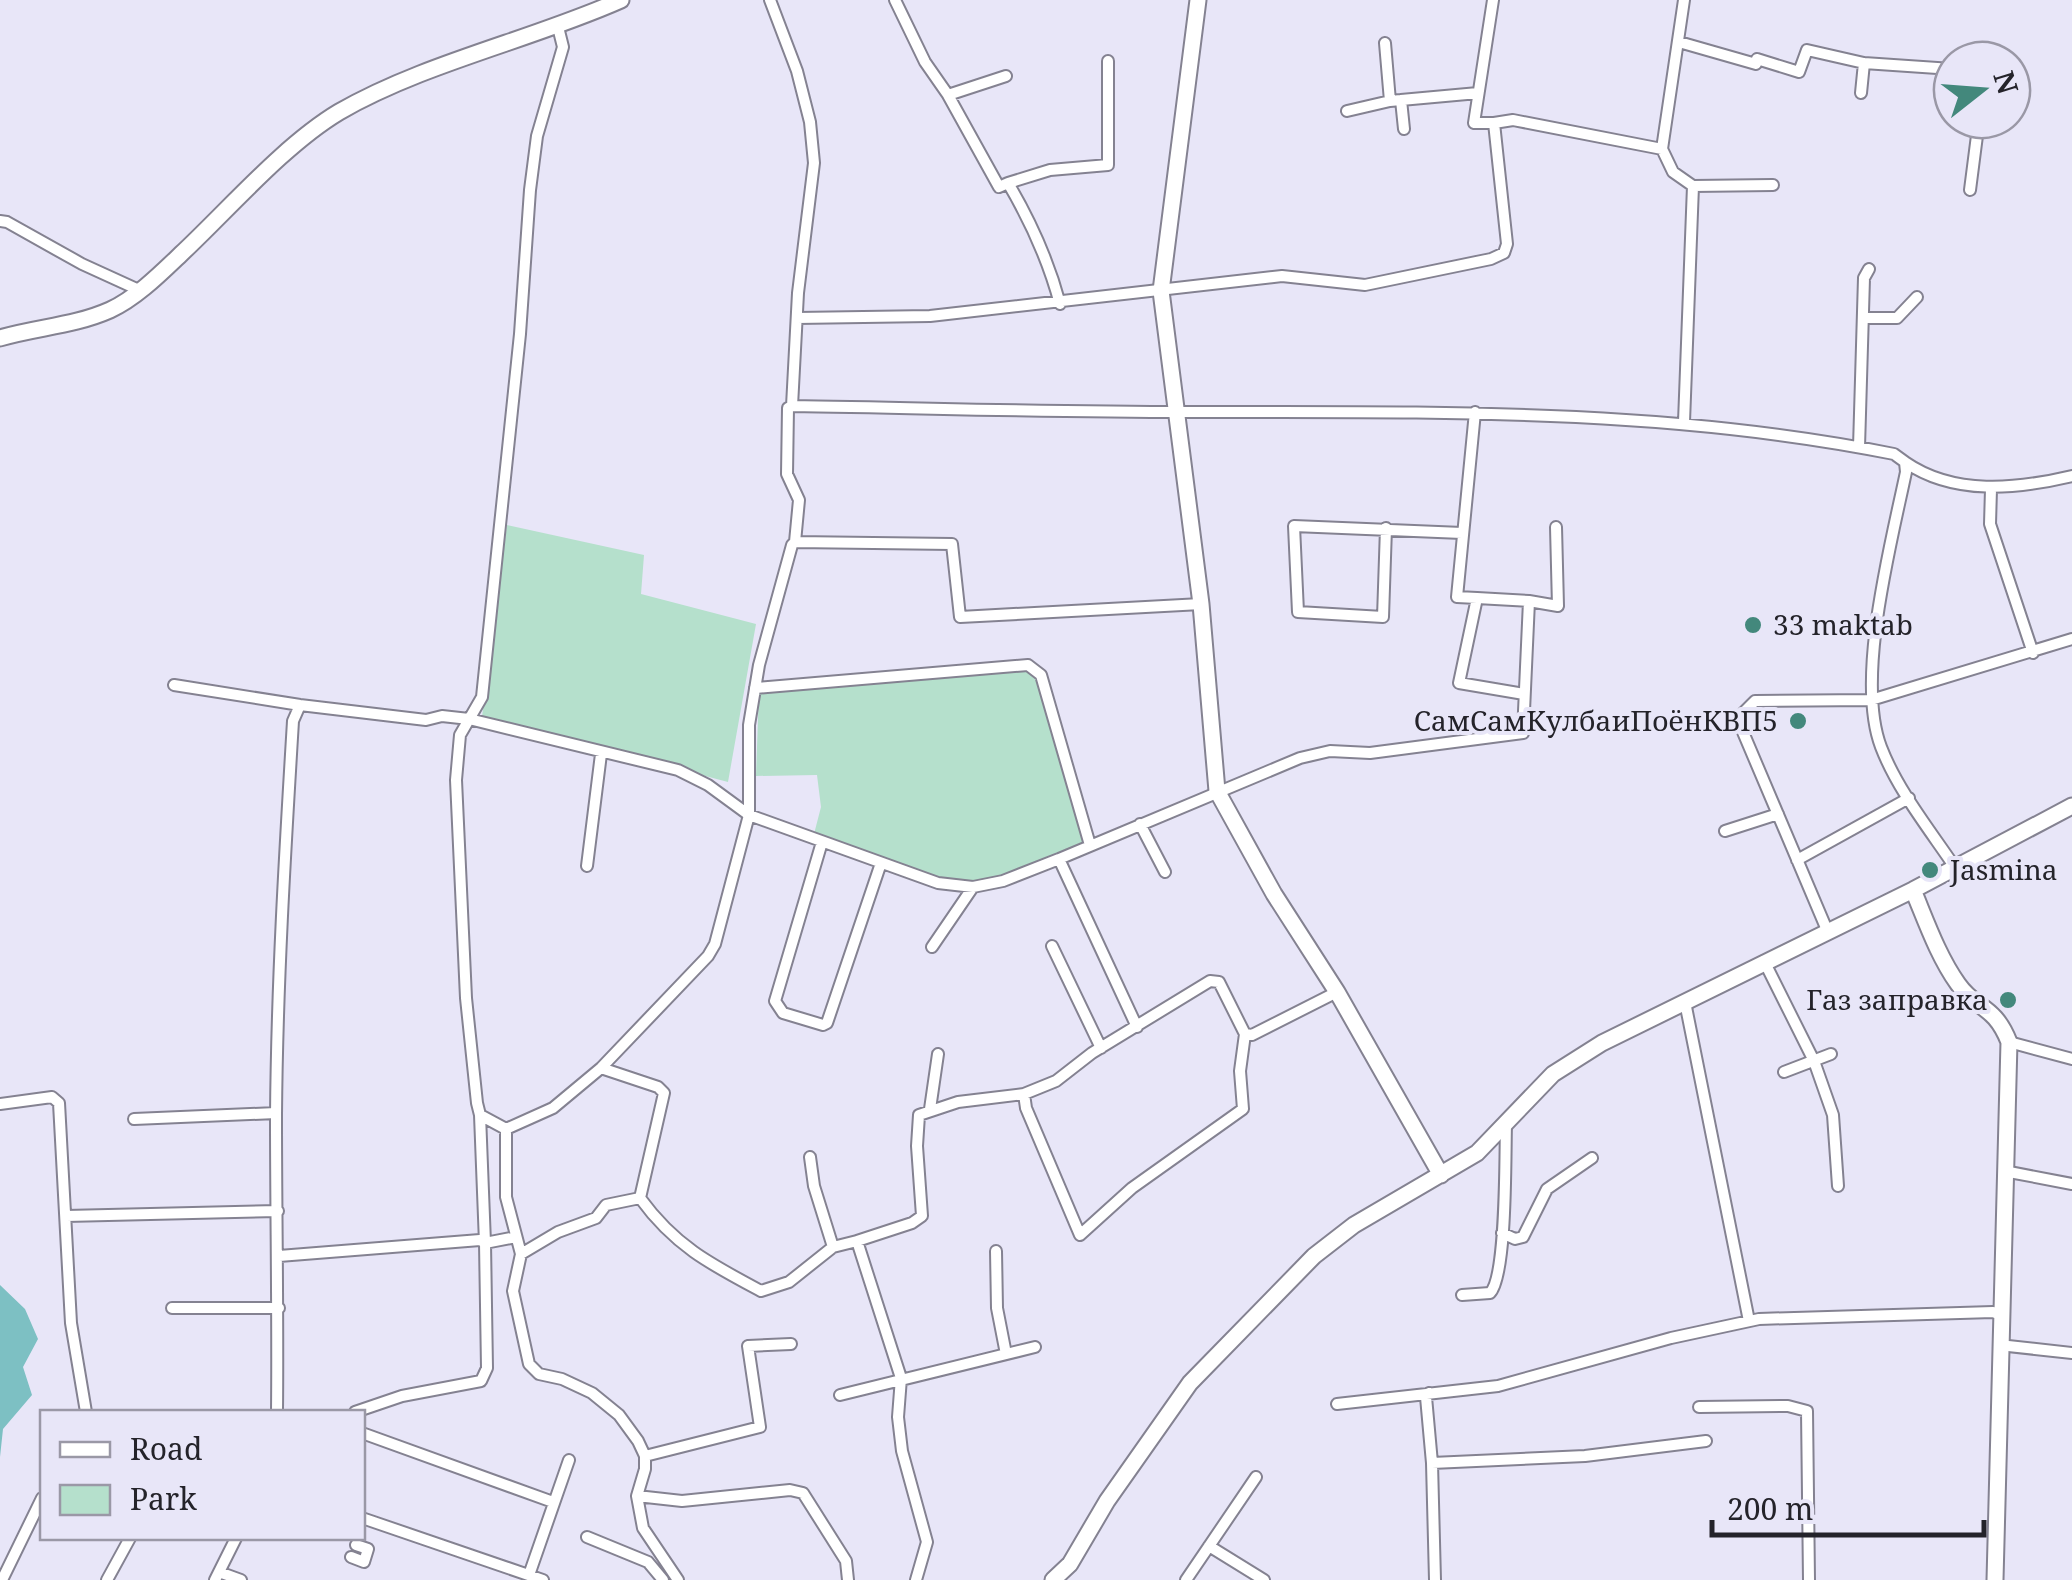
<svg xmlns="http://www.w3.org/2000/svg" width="2072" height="1580" viewBox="0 0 2072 1580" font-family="'Noto Serif',serif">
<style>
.green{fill:#b5e0cc}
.water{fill:#7dc0c3}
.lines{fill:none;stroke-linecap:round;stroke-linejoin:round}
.street-casing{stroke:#848291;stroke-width:14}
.secondary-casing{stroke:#848291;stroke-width:19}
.street{stroke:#fff;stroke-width:10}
.secondary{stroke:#fff;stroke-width:15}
.poi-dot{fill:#43887c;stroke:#e8e6f8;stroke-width:4}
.labels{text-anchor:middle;stroke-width:8;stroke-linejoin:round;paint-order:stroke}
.poi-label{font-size:28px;fill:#24232a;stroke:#e8e6f8;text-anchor:start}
</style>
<rect width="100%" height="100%" fill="#e8e6f8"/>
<path class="green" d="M507 525 644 555 641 594 756 624 728 782 482 717Z
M1018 669 1031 670 1038 684 1085 843C1053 856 999 882 965 881 918 880 858 850 814 834L821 807 817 775 756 776 759 690Z"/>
<path class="water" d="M0 1285 25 1309 38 1339 23 1367 32 1395 3 1429 0 1457Z"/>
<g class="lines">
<defs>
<path id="street" d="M895 0 925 62 948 95
M1493 0 1474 123H1494
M1679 42 1756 64 1757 59 1799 72 1807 50 1864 63 1952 69
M1385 43 1390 101
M1006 76 948 95 999 187 1008 183C1031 222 1048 259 1060 304
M1861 93 1864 63
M1401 100 1404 129
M1347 111 1390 101 1478 93
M1008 183 1050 170 1108 165V61
M1693 186 1773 185
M1970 190 1979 120
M0 221 7 222 82 264 139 290
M797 318 930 316 1282 276 1365 285 1491 259 1504 253 1507 244 1494 123 1513 120 1662 149
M1863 318H1897L1917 297
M792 406C933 408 1074 413 1216 412 1443 412 1670 409 1894 454L1905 462 1906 472C1891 544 1855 679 1881 747 1897 789 1929 829 1954 866
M1475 412 1457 597 1477 598 1459 683 1524 694
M1684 422 1693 186 1673 172 1662 149 1684 0
M1859 447 1864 278 1869 269
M1905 462C1954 496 2017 489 2072 476
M1991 489 1990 524 2033 653
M1386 528 1383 617 1298 612 1294 526 1462 533
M795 542 952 544 960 617 1201 604
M1529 601 1558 606 1556 527
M174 685 300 705 426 720 442 716 469 719 678 770 708 785 749 815 938 883 973 887 1003 881 1059 859 1300 758 1330 751 1370 753 1523 733 1529 601 1477 598
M755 688 1028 665 1041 675 1090 845
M1140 824 1165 872
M1725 831 1778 814
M822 842 775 1001 783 1013 823 1025 827 1023 881 863
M1059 859 1137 1027
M1797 860 1909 798
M587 866 601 754
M1827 930 1740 725 1744 712 1755 701 1871 700 2072 639
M1052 946 1101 1048
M932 947 973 887
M1764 961 1814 1061 1833 1115 1838 1186
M1685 1002 1749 1321
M2009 1042 2072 1059
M601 1068 658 1087 664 1093 640 1198C675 1246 710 1264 761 1291L789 1282 833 1247
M1784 1072 1831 1054
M1024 1094 1026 1108 1080 1235 1132 1188 1243 1109 1240 1071 1245 1034
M0 1104 52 1097 59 1103 71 1323 86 1412
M930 1109 938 1054
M480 1115 485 1243 516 1237
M134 1119 276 1113
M506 1129 480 1115 477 1103 466 998 456 780 460 735 482 697 520 334 530 190 537 136 563 47 558 27
M810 1157 814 1186 833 1247 857 1241
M2004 1171 2072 1184
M66 1216 278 1211
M1502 1233 1515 1239 1523 1237 1547 1189 1592 1158
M996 1251 997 1308 1006 1354
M521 1254 558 1232 596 1218 606 1205 640 1198
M279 1256 480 1240 485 1243 487 1368 481 1381 402 1396 355 1412
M1462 1295 1490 1293C1507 1276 1505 1155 1506 1124
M172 1308H279
M1999 1345 2072 1353
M1429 1393 1426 1397 1432 1463 1435 1580
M840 1395 1035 1347
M1337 1404 1498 1386 1671 1338 1759 1319 1993 1312 2001 1315
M1699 1407 1788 1406 1807 1411 1809 1580
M277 1412C278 1314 276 1215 276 1116 277 984 285 853 293 721L300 705
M362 1433 553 1502
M645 1456 760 1427 748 1346 791 1344
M1432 1463 1585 1456 1706 1441
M637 1496 682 1501 790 1490 803 1493 846 1561 848 1580
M362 1518 543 1580
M587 1537 648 1562 663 1580
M1209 1546 1264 1580
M351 1557 364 1562 368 1549 356 1545
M219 1572 241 1580
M529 1575 569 1460
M2 1580 42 1498
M107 1580 130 1538
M215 1580 236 1538
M678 1580 643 1528 637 1496 645 1469V1456L638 1441 619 1415 592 1393 562 1379 539 1374 529 1364 513 1291 521 1254 506 1197V1129L553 1108 601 1068 708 956 715 944 749 815V725L759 665 792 545 795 542 799 500 787 474 788 408 792 406 798 293 814 163 810 122 797 71 770 0
M916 1580 927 1542 902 1451 898 1417 901 1378 857 1241 912 1223 922 1216 917 1146 919 1115 958 1102 1024 1094 1056 1081 1092 1053 1210 981 1219 982 1245 1034 1252 1035 1337 992
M1186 1580 1256 1477"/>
<path id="secondary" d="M1198 0 1161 291 1201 604 1217 791 1274 894 1337 992 1441 1175
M0 338C37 327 74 326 110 310 136 298 160 274 181 254 229 209 284 145 339 112 424 63 531 40 621 0
M1913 890C1926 921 1938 956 1958 984 1976 1010 1994 1004 2009 1042L1995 1580
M1053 1580 1070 1564 1107 1501 1190 1383 1314 1256 1354 1225 1477 1153 1553 1074 1602 1043 1913 890 2072 806"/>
</defs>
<use href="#street" class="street-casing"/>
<use href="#secondary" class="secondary-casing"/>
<use href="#street" class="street"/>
<use href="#secondary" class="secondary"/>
</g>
<g class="poi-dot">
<circle cx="1753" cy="625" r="10"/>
<circle cx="1798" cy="721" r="10"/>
<circle cx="1930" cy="870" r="10"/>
<circle cx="2008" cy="1000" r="10"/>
</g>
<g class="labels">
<g class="poi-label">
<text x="1773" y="635">33 maktab</text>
<text x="1778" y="731" text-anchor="end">СамСамКулбаиПоёнКВП5</text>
<text x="1950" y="880">Jasmina</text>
<text x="1988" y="1010" text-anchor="end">Газ заправка</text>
</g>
</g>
<rect x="40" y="1410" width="325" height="130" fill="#e8e6f8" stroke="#9a98a6" stroke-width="2.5"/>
<rect x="60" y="1442" width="50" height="15" fill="#ffffff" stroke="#9a98a6" stroke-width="2.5"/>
<text x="130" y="1460" font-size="30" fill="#24232a">Road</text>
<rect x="60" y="1485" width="50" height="30" fill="#b5e0cc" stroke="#9a98a6" stroke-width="2.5"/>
<text x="130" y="1510" font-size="30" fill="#24232a">Park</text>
<g transform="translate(1982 90) rotate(73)"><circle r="48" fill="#e8e6f8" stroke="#9a98a6" stroke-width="2.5"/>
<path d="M0-8L18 38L0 25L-18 38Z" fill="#43887c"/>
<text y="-15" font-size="28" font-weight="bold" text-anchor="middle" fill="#24232a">N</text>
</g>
<path d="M1712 1520v15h272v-15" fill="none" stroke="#24232a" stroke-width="5"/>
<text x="1727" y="1520" font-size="30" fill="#24232a" stroke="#e8e6f8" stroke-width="8" paint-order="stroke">200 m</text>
</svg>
